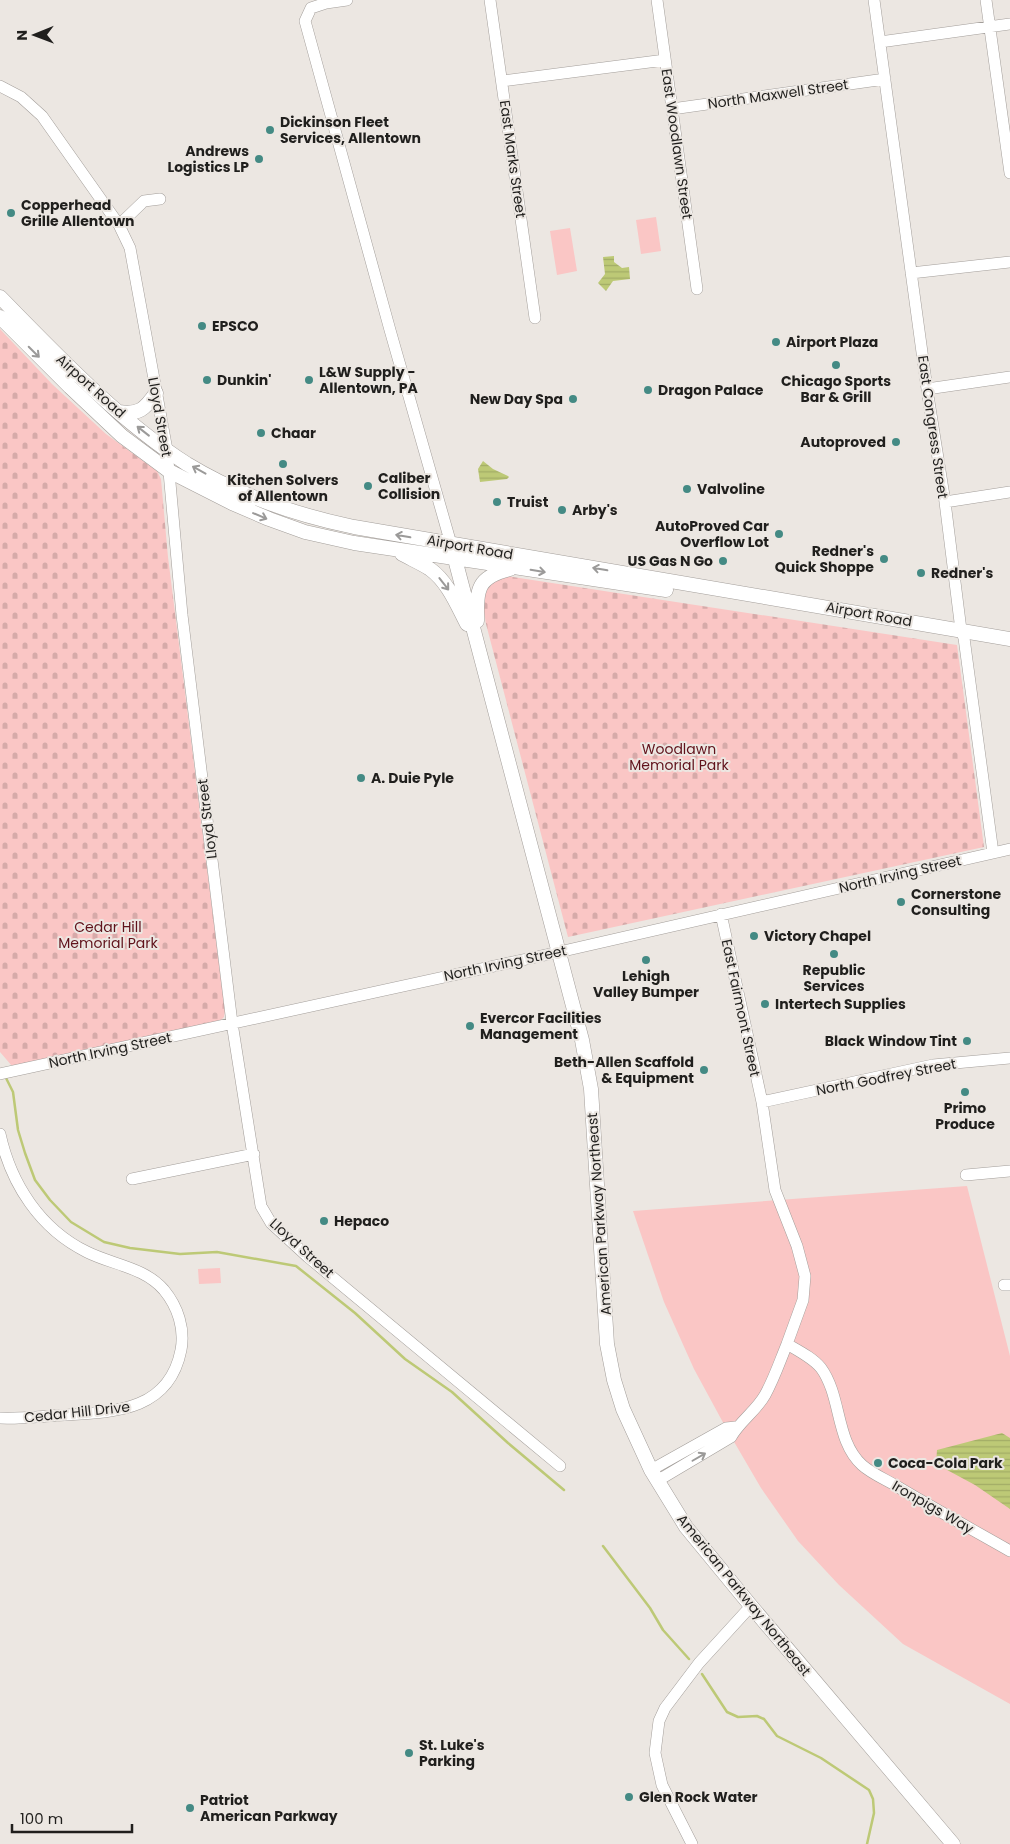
<svg xmlns="http://www.w3.org/2000/svg" width="1010" height="1844" viewBox="0 0 1010 1844" font-family="Poppins,sans-serif">
<style>
.cemetery{fill:url(#cemetery-stones)}
.pitch{fill:#fac6c5}
.water{fill:url(#water-rules)}
.lines{fill:none;stroke-linecap:round;stroke-linejoin:round}
.stream{stroke:#bdc976;stroke-width:2.5}
.minor-casing{stroke:#a39e9a;stroke-width:12}
.major-casing{stroke:#a39e9a;stroke-width:15}
.minor{stroke:#fff;stroke-width:11}
.major{stroke:#fff;stroke-width:14}
.oneway{stroke:#9b9a99}
.poi-dot{fill:#448a84;stroke:#ece7e2;stroke-width:2}
.labels{text-anchor:middle;stroke-width:4;stroke-linejoin:round;paint-order:stroke}
.street-label{font-size:14px;fill:#201f1d;stroke:#ece7e2}
.poi-label{font-size:14px;font-weight:bold;fill:#201f1d;stroke:#ece7e2;text-anchor:start}
.park-label{font-size:14px;fill:#60121b;stroke:#ece7e2}
</style>
<defs>
<pattern id="cemetery-stones" width="16" height="16" patternUnits="userSpaceOnUse" patternTransform="scale(1.25)"><rect width="16" height="16" fill="#fac6c5"/><path d="M2 7V4a2 2 0 0 1 4 0v3zM10 15v-3a2 2 0 0 1 4 0v3z" fill="#d6aaa9"/></pattern>
<pattern id="water-rules" width="6" height="5" patternUnits="userSpaceOnUse" patternTransform="scale(1.25)"><rect width="6" height="5" fill="#bdc976"/><path d="M0 2.5h6" fill="none" stroke="#a2ac66"/></pattern>
</defs>
<rect width="100%" height="100%" fill="#ece7e2"/>
<path class="cemetery" d="M0 329 52 384 106 434 157 471 161 479 168 557 225 1011 224 1017 219 1022 12 1066 0 1052Z
M507 576 957 645 984 847 568 937 486 624 482 599 491 579Z"/>
<path class="pitch" d="M656 217 661 251 641 254 636 220Z
M570 228 577 271 557 275 550 231Z
M967 1186 1010 1356V1704L903 1644 839 1585 798 1541 761 1488 726 1428 694 1369 664 1302 633 1211Z
M220 1268 221 1283 199 1284 198 1269Z"/>
<path class="water" d="M614 256V262L622 268 629 267 630 279 613 281 606 291 598 283 605 274 603 257Z
M483 461 493 469 508 476 509 477 507 479 480 482 478 469Z
M1002 1433 1010 1438V1509L975 1485 936 1464 937 1450Z"/>
<g class="lines">
<path class="stream" d="M5 1076 13 1092 18 1130 25 1153 35 1180 50 1200 71 1222 104 1242 130 1248 180 1254 217 1252 296 1266 355 1313 405 1359 452 1392 508 1443 564 1490
M603 1546 650 1608 663 1630 689 1659
M702 1674 727 1712 738 1717 757 1716 764 1719 777 1736 821 1758 869 1790 873 1799 874 1813 867 1844"/>
<defs>
<path id="minor" d="M347 0 326 3 311 8 305 21 390 330 451 544
M490 0 535 318
M657 0 697 289
M874 0 927 389 945 502 961 630 964 638 993 853
M986 0 1010 173
M880 42 1010 24
M502 81 665 60
M0 86 21 97 42 116 119 225 130 248 167 450 182 615 232 1023 261 1206 271 1223 308 1257 560 1466
M672 109 885 79
M119 225 144 201 160 199
M911 273 1010 262
M927 389 1010 377
M945 502 1010 492
M721 914 762 1102 775 1190 797 1246 805 1276 803 1300 787 1344
M0 1074 559 952 1010 849
M762 1102 933 1065 1010 1058
M0 1134C11 1184 40 1229 87 1252 113 1265 144 1267 164 1290 178 1307 185 1329 181 1350 169 1411 115 1412 64 1415 43 1416 21 1419 0 1418
M966 1175 1010 1171
M132 1179 254 1154
M1004 1285H1010
M651 1470 726 1428 736 1427
M657 1481 731 1437C740 1421 756 1411 765 1395 774 1379 780 1361 787 1344 799 1351 813 1358 821 1368 842 1397 835 1440 862 1465 872 1474 887 1480 898 1487 935 1509 973 1530 1010 1551
M692 1844 662 1785 655 1753 659 1721 665 1708 699 1663 751 1606"/>
<path id="major" d="M0 297C58 356 117 419 187 464 238 495 296 515 354 527L1010 639
M0 317 70 387 122 436 169 471 232 503 269 519 305 532 354 543 666 590
M119 412C139 415 145 409 156 393
M451 544 582 1040 591 1089 607 1344 614 1380 623 1409 651 1470 686 1527 751 1606 953 1844
M402 554C411 559 421 563 430 569 448 582 457 605 467 624
M477 621C477 590 476 577 510 569"/>
</defs>
<use href="#minor" class="minor-casing"/>
<use href="#major" class="major-casing"/>
<use href="#minor" class="minor"/>
<use href="#major" class="major"/>
</g>
<defs><path id="oneway-shaft" d="M-6 0H5M1.5-3L5.5 0L1.5 3" fill="none" stroke-width="1.6" stroke-linecap="round" stroke-linejoin="round" transform="scale(1.25)"/></defs>
<g class="oneway">
<use href="#oneway-shaft" transform="translate(34 352) rotate(45)"/>
<use href="#oneway-shaft" transform="translate(143 431) rotate(-142)"/>
<use href="#oneway-shaft" transform="translate(199 470) rotate(-151)"/>
<use href="#oneway-shaft" transform="translate(260 516) rotate(23)"/>
<use href="#oneway-shaft" transform="translate(403 536) rotate(-170)"/>
<use href="#oneway-shaft" transform="translate(600 569) rotate(-170)"/>
<use href="#oneway-shaft" transform="translate(538 571) rotate(9)"/>
<use href="#oneway-shaft" transform="translate(444 584) rotate(52)"/>
<use href="#oneway-shaft" transform="translate(699 1457) rotate(-30)"/>
</g>
<g class="poi-dot">
<circle cx="270" cy="130" r="5"/>
<circle cx="259" cy="159" r="5"/>
<circle cx="11" cy="213" r="5"/>
<circle cx="202" cy="326" r="5"/>
<circle cx="776" cy="342" r="5"/>
<circle cx="836" cy="365" r="5"/>
<circle cx="207" cy="380" r="5"/>
<circle cx="309" cy="380" r="5"/>
<circle cx="648" cy="390" r="5"/>
<circle cx="573" cy="399" r="5"/>
<circle cx="261" cy="433" r="5"/>
<circle cx="896" cy="442" r="5"/>
<circle cx="283" cy="464" r="5"/>
<circle cx="368" cy="486" r="5"/>
<circle cx="687" cy="489" r="5"/>
<circle cx="497" cy="502" r="5"/>
<circle cx="562" cy="510" r="5"/>
<circle cx="779" cy="534" r="5"/>
<circle cx="884" cy="559" r="5"/>
<circle cx="723" cy="561" r="5"/>
<circle cx="921" cy="573" r="5"/>
<circle cx="361" cy="778" r="5"/>
<circle cx="901" cy="902" r="5"/>
<circle cx="754" cy="936" r="5"/>
<circle cx="834" cy="954" r="5"/>
<circle cx="646" cy="960" r="5"/>
<circle cx="765" cy="1004" r="5"/>
<circle cx="470" cy="1026" r="5"/>
<circle cx="967" cy="1041" r="5"/>
<circle cx="704" cy="1070" r="5"/>
<circle cx="965" cy="1092" r="5"/>
<circle cx="324" cy="1221" r="5"/>
<circle cx="878" cy="1463" r="5"/>
<circle cx="409" cy="1753" r="5"/>
<circle cx="629" cy="1797" r="5"/>
<circle cx="190" cy="1808" r="5"/>
</g>
<g class="labels">
<g class="street-label">
<text transform="translate(778 94) rotate(-8)" y="5">North Maxwell Street</text>
<text transform="translate(677 144) rotate(82)" y="5">East Woodlawn Street</text>
<text transform="translate(513 159) rotate(82)" y="5">East Marks Street</text>
<text transform="translate(91 386) rotate(42)" y="5">Airport Road</text>
<text transform="translate(160 417) rotate(80)" y="5">Lloyd Street</text>
<text transform="translate(933 427) rotate(82)" y="5">East Congress Street</text>
<text transform="translate(470 547) rotate(10)" y="5">Airport Road</text>
<text transform="translate(869 614) rotate(10)" y="5">Airport Road</text>
<text transform="translate(207 819) rotate(-97)" y="5">Lloyd Street</text>
<text transform="translate(900 874) rotate(-13)" y="5">North Irving Street</text>
<text transform="translate(505 963) rotate(-12)" y="5">North Irving Street</text>
<text transform="translate(741 1008) rotate(78)" y="5">East Fairmont Street</text>
<text transform="translate(110 1050) rotate(-12)" y="5">North Irving Street</text>
<text transform="translate(886 1077) rotate(-11)" y="5">North Godfrey Street</text>
<text transform="translate(599 1214) rotate(-94)" y="5">American Parkway Northeast</text>
<text transform="translate(302 1248) rotate(42)" y="5">Lloyd Street</text>
<text transform="translate(77 1412) rotate(-6)" y="5">Cedar Hill Drive</text>
<text transform="translate(933 1507) rotate(30)" y="5">Ironpigs Way</text>
<text transform="translate(744 1595) rotate(51)" y="5">American Parkway Northeast</text>
</g>
<g class="poi-label">
<text x="280" y="127">Dickinson Fleet<tspan x="280" dy="16">Services, Allentown</tspan></text>
<text x="249" y="156" text-anchor="end">Andrews<tspan x="249" dy="16">Logistics LP</tspan></text>
<text x="21" y="210">Copperhead<tspan x="21" dy="16">Grille Allentown</tspan></text>
<text x="212" y="331">EPSCO</text>
<text x="786" y="347">Airport Plaza</text>
<text x="319" y="377">L&amp;W Supply -<tspan x="319" dy="16">Allentown, PA</tspan></text>
<text x="217" y="385">Dunkin'</text>
<text x="836" y="386" text-anchor="middle">Chicago Sports<tspan x="836" dy="16">Bar &amp; Grill</tspan></text>
<text x="658" y="395">Dragon Palace</text>
<text x="563" y="404" text-anchor="end">New Day Spa</text>
<text x="271" y="438">Chaar</text>
<text x="886" y="447" text-anchor="end">Autoproved</text>
<text x="378" y="483">Caliber<tspan x="378" dy="16">Collision</tspan></text>
<text x="283" y="485" text-anchor="middle">Kitchen Solvers<tspan x="283" dy="16">of Allentown</tspan></text>
<text x="697" y="494">Valvoline</text>
<text x="507" y="507">Truist</text>
<text x="572" y="515">Arby's</text>
<text x="769" y="531" text-anchor="end">AutoProved Car<tspan x="769" dy="16">Overflow Lot</tspan></text>
<text x="874" y="556" text-anchor="end">Redner's<tspan x="874" dy="16">Quick Shoppe</tspan></text>
<text x="713" y="566" text-anchor="end">US Gas N Go</text>
<text x="931" y="578">Redner's</text>
<text x="371" y="783">A. Duie Pyle</text>
<text x="911" y="899">Cornerstone<tspan x="911" dy="16">Consulting</tspan></text>
<text x="764" y="941">Victory Chapel</text>
<text x="834" y="975" text-anchor="middle">Republic<tspan x="834" dy="16">Services</tspan></text>
<text x="646" y="981" text-anchor="middle">Lehigh<tspan x="646" dy="16">Valley Bumper</tspan></text>
<text x="775" y="1009">Intertech Supplies</text>
<text x="480" y="1023">Evercor Facilities<tspan x="480" dy="16">Management</tspan></text>
<text x="957" y="1046" text-anchor="end">Black Window Tint</text>
<text x="694" y="1067" text-anchor="end">Beth-Allen Scaffold<tspan x="694" dy="16">&amp; Equipment</tspan></text>
<text x="965" y="1113" text-anchor="middle">Primo<tspan x="965" dy="16">Produce</tspan></text>
<text x="334" y="1226">Hepaco</text>
<text x="888" y="1468">Coca-Cola Park</text>
<text x="419" y="1750">St. Luke's<tspan x="419" dy="16">Parking</tspan></text>
<text x="639" y="1802">Glen Rock Water</text>
<text x="200" y="1805">Patriot<tspan x="200" dy="16">American Parkway</tspan></text>
</g>
<g class="park-label">
<text x="679" y="754">Woodlawn<tspan x="679" dy="16">Memorial Park</tspan></text>
<text x="108" y="932">Cedar Hill<tspan x="108" dy="16">Memorial Park</tspan></text>
</g>
</g>
<g transform="translate(35 35) rotate(269)" stroke="#ece7e2" stroke-width="4" paint-order="stroke">
<path d="M0-4L9 19L0 12L-9 19Z" fill="#201f1d"/>
<text y="-8" font-size="14" font-weight="bold" text-anchor="middle" fill="#201f1d">N</text>
</g>
<path d="M12 1824v8h120v-8" fill="none" stroke="#201f1d" stroke-width="2.5"/>
<text x="20" y="1824" font-size="15" fill="#201f1d" stroke="#ece7e2" stroke-width="4" paint-order="stroke">100 m</text>
</svg>
